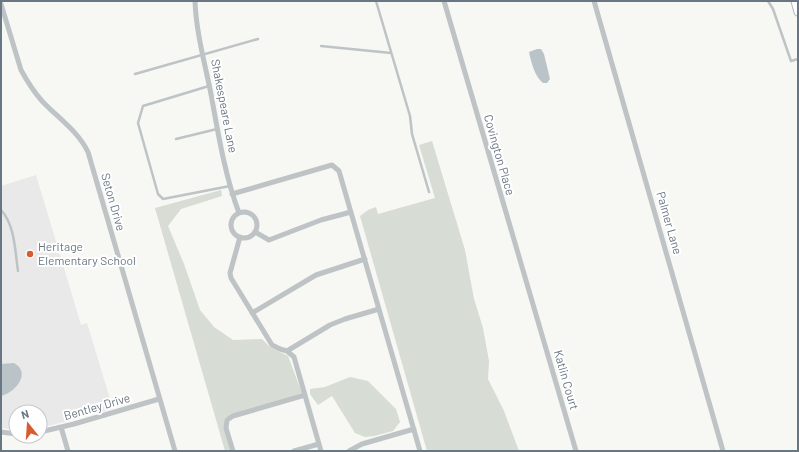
<svg xmlns="http://www.w3.org/2000/svg" width="799" height="452" viewBox="0 0 799 452" font-family="Barlow,sans-serif">
<style>
.built{fill:#e8e9e8}
.green{fill:#d7dcd4}
.water{fill:#bac3c8}
.lines{fill:none;stroke-linecap:round;stroke-linejoin:round}
.secondary-casing{stroke:#b3b8bc;stroke-width:9}
.lane{stroke:#bec3c6;stroke-width:2.5}
.street{stroke:#bec3c6;stroke-width:5}
.secondary{stroke:#fff;stroke-width:7}
.poi-dot{fill:#d75c34;stroke:#fff;stroke-width:1.5}
.labels{text-anchor:middle;stroke-width:4;stroke-linejoin:round;paint-order:stroke}
.street-label{font-size:12px;fill:#687783;stroke:#fff}
.poi-label{font-size:12px;fill:#687783;stroke:#fff;text-anchor:start}
</style>
<rect width="100%" height="100%" fill="#f7f7f4"/>
<path class="built" d="M36 175 81 325 87 323 113 409 40 428V412H16V429H8L1 428V186Z"/>
<path class="green" d="M432 141 465 250 474 299 483 328 489 361 488 379 504 411 519 451H427L360 216 368 210 376 207 378 214 435 198 419 145Z
M221 190 222 196 181 209 168 226 184 264 200 310 214 327 233 340 262 339 270 347 288 356 302 393 225 418 224 427 231 451H225L155 208Z
M350 377 368 381 396 409 400 422 393 431 374 436 365 437 355 433 332 396 318 405 310 394V389L325 387Z"/>
<path class="water" d="M537 49H541L544 54 550 79 547 83H543C535 77 531 62 529 52Z
M14 363C32 373 15 393 1 396V364Z"/>
<g class="lines">
<defs>
<path id="secondary" d="M795 1 798 12"/>
</defs>
<use href="#secondary" class="secondary-casing"/>
<path class="lane" d="M376 1 410 116 412 134 429 192
M768 1 773 9 791 61 798 59
M321 46 391 53
M135 74 258 39
M209 86 143 106 138 123 158 194 163 199 230 186
M176 139 217 129
M1 210C15 225 15 251 18 271"/>
<path class="street" d="M195 1C196 32 205 64 211 94 218 133 225 176 239 213
M444 1 576 451
M594 1 723 451
M1 4 21 70C27 81 34 92 42 101 58 118 78 131 88 152L175 451
M232 194 332 165 339 171 420 451
M231 225a13 13 0 1 1 26 0a13 13 0 1 1-26 0Z
M255 232 269 240 321 220 351 212
M240 237 230 273 231 278 272 345 280 349 287 351 330 325 345 319 379 309
M252 313 316 275 365 259
M287 351 294 357 321 451
M61 427 68 451
M1 432 16 434
M40 432 74 424 159 399
M233 451 226 428 227 420 233 416 305 395
M294 451 319 444
M349 451 362 444 414 429"/>
<use href="#secondary" class="secondary"/>
</g>
<circle class="poi-dot" cx="30" cy="254" r="4"/>
<g class="labels">
<g class="street-label">
<text transform="translate(224 106) rotate(79)" y="4">Shakespeare Lane</text>
<text transform="translate(499 155) rotate(74)" y="4">Covington Place</text>
<text transform="translate(113 202) rotate(74)" y="4">Seton Drive</text>
<text transform="translate(669 223) rotate(74)" y="4">Palmer Lane</text>
<text transform="translate(566 380) rotate(74)" y="4">Katlin Court</text>
<text transform="translate(97 407) rotate(-16)" y="4">Bentley Drive</text>
</g>
<g class="poi-label">
<text x="38" y="251">Heritage<tspan x="38" dy="14">Elementary School</tspan></text>
</g>
</g>
<rect width="799" height="452" fill="none" stroke="#687783" stroke-width="4"/>
<g transform="translate(28 424) rotate(343)"><circle r="19" fill="#ffffff" stroke="#c3c9cd"/>
<path d="M0-3L7 15L0 10L-7 15Z" fill="#d75c34"/>
<text y="-6" font-size="11" font-weight="bold" text-anchor="middle" fill="#687783">N</text>
</g>
</svg>
